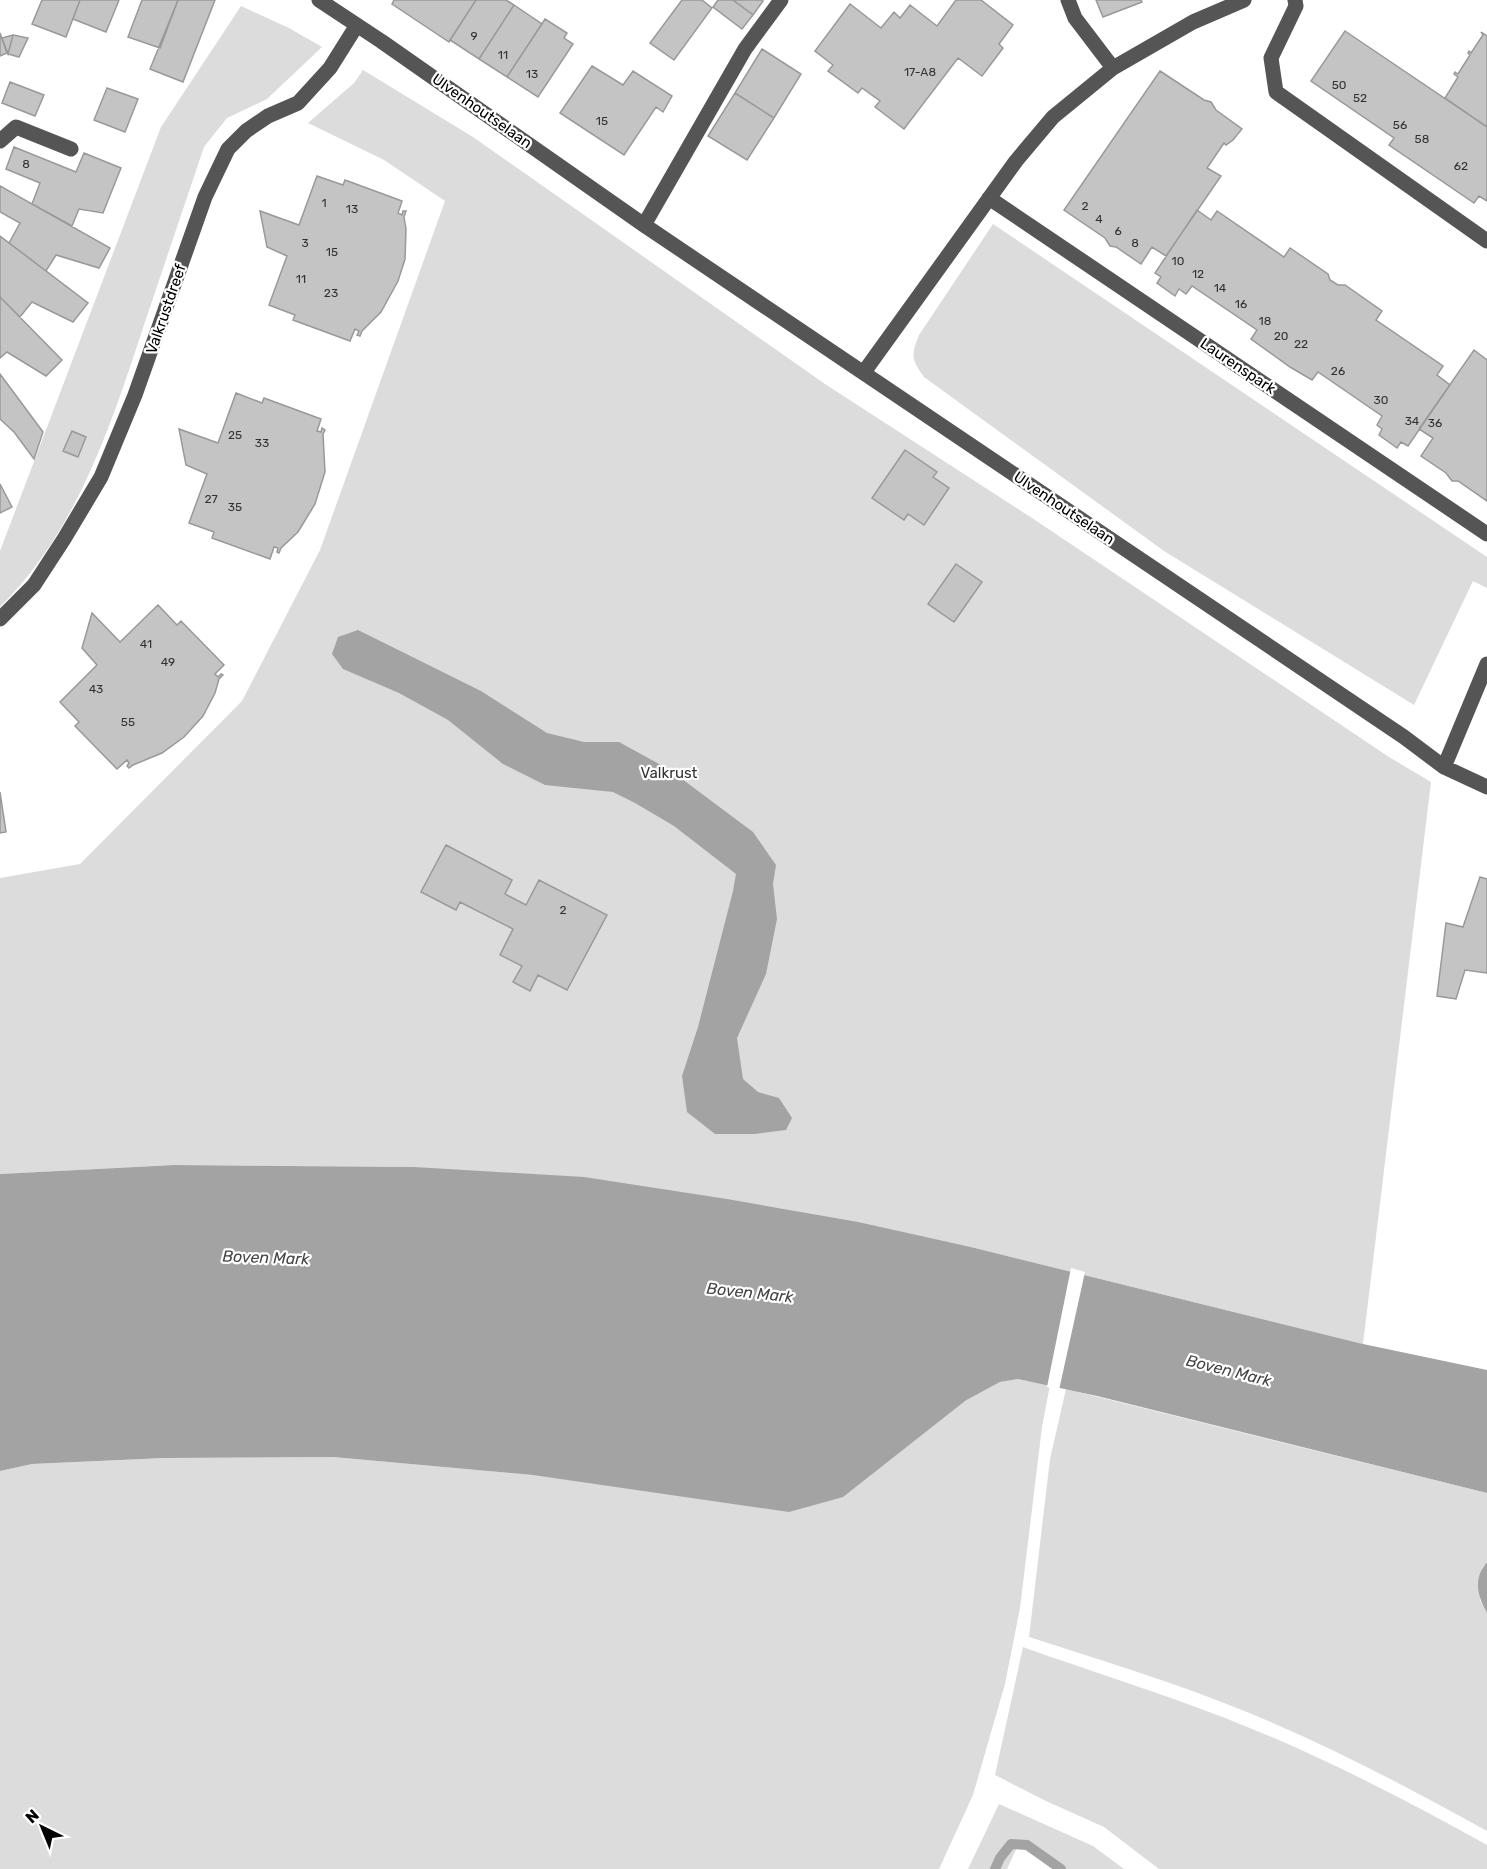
<svg xmlns="http://www.w3.org/2000/svg" width="1487" height="1869" viewBox="0 0 1487 1869" font-family="Rubik,sans-serif">
<style>
.green{fill:#dcdcdc}
.water{fill:#a3a3a3}
.pier{fill:#fff}
.lines{fill:none;stroke-linecap:round;stroke-linejoin:round}
.stream{stroke:#a3a3a3;stroke-width:10}
.building{fill:#c4c4c4;stroke:#999;stroke-width:1.5}
.minor{stroke:#555;stroke-width:15}
.labels{text-anchor:middle;stroke-width:4.5;stroke-linejoin:round;paint-order:stroke}
.number-label{font-size:12px;fill:#313131}
.street-label{font-size:15px;fill:#000;stroke:#fff}
.park-label{font-size:15px;fill:#333;stroke:#fff}
.water-label{font-size:16px;font-style:italic;fill:#444;stroke:#fff}
</style>
<rect width="100%" height="100%" fill="#fff"/>
<path class="green" d="M241 6 289 28 322 47 267 99 227 118 204 147C184 206 164 266 144 325 111 425 77 531 0 607V551L161 127Z
M363 70 473 137 825 384 1035 520 1389 757 1431 782 1363 1344 975 1248 414 1167 174 1165 0 1174V878L80 864 242 701 320 550 445 201 384 160 308 123 354 83Z
M993 224 1487 557V588L1473 581 1414 705 1164 551 924 377C911 359 911 355 919 335Z
M1018 1379 1050 1385 1042 1427 1020 1608 1005 1684 973 1795 939 1869H0V1471L32 1464 164 1458 333 1457 533 1475 965 1401 1000 1382Z
M1066 1389 1487 1493V1562L1482 1568 1480 1600 1487 1613V1831C1402 1784 1315 1738 1224 1703 1160 1678 1094 1658 1029 1637L1050 1459Z
M1023 1647C1090 1671 1158 1692 1225 1718 1315 1753 1403 1798 1487 1845V1869H1159L1104 1827 1046 1801 995 1775Z
M999 1804 1093 1846 1124 1869H1059L1020 1841 1007 1869H968Z"/>
<path class="water" d="M358 630 481 691 547 733 584 742H619L670 770 753 832 776 865 773 884 777 919 766 974 737 1038 743 1079 758 1092 779 1098 792 1118 786 1130 755 1134H715L687 1112 682 1076 698 1027 733 891 736 874 674 826 635 803 613 792 545 785 503 764 448 720 399 693 343 669 332 654 338 637Z
M174 1165 414 1167 584 1177 727 1199 858 1222 975 1248 1363 1344 1487 1370V1493L1097 1396 1018 1379 1000 1382 965 1401 843 1497 789 1512 533 1475 333 1457 164 1458 32 1464 0 1471V1174Z
M1487 1562V1613C1477 1595 1473 1579 1487 1562Z"/>
<path class="pier" d="M1071 1268 1085 1272 1059 1390 1047 1387Z"/>
<g class="lines">
<path class="stream" d="M995 1869 1000 1858 1011 1844 1027 1845 1061 1869"/>
</g>
<path class="building" d="M42 0H80L66 37 32 24Z
M80 0H119L106 32 73 19Z
M142 0H178L160 48 128 37Z
M178 0H215L183 82 150 69Z
M394 0H476L449 42 392 4Z
M476 0H506L514 5 479 59 450 40Z
M682 0H702L712 8 674 60 650 43Z
M718 0H733L753 15 742 29 713 7Z
M733 0H762L763 1 753 15Z
M956 0H981L1013 25 999 44 1003 48 982 76 958 58 904 129 875 107 880 101 862 88 858 93 828 71 833 65 815 51 850 4 881 28 894 12 900 18 910 5 937 26Z
M1096 0H1141L1142 2 1103 17Z
M514 5 542 24 507 77 479 59Z
M545 19 567 33 564 38 573 44 538 97 507 77Z
M1345 31 1487 127V201L1479 196 1474 203 1389 145 1394 138 1311 81Z
M1481 32 1487 36V127L1445 98 1458 77 1454 74 1455 72 1458 74 1470 55 1468 53 1469 51 1471 53 1483 35Z
M0 33 7 53 0 56Z
M13 35 8 54 2 38Z
M13 35 28 38 19 57 8 54Z
M762 49 801 74 774 118 735 93Z
M592 66 623 85 633 71 672 96 663 112 656 107 624 155 560 113Z
M1160 71 1204 100 1211 102 1216 110 1242 129 1233 140 1226 145 1224 143 1207 168 1221 176 1166 256 1152 247 1141 264 1116 247 1110 246 1105 238 1064 210Z
M10 82 44 95 35 116 2 103Z
M107 88 138 99 125 132 94 120Z
M735 93 774 118 747 160 708 136Z
M14 147 76 172 84 153 121 168 103 213 79 209 72 226 32 204 40 183 6 169Z
M317 176 343 185 345 180 402 201 398 213 402 215 403 211H406L404 217 406 229 405 259 398 281 381 312 362 331 360 336 357 335 359 331 355 329 350 341 293 320 295 315 269 305 287 256 267 247 260 211 299 225Z
M0 186 110 248 99 268 56 255 46 271 9 243 20 223 0 212Z
M1197 210 1211 220 1217 211 1284 257 1290 248 1328 274 1330 280 1338 285H1345L1382 311 1376 320 1443 366 1437 375 1450 385 1408 446 1401 442 1397 448 1379 435 1382 429 1377 425 1382 416 1318 372 1312 380 1290 367 1251 339 1257 330 1192 286 1186 294 1179 289 1175 296 1157 283 1161 277 1155 273Z
M0 236 88 303 73 322 32 302 20 317 0 297Z
M0 297 62 360 46 376 7 352 0 358Z
M1474 350 1487 360V501L1458 481H1452L1446 473 1421 456 1433 438 1419 429Z
M0 374 43 432 34 459 14 432 0 419Z
M236 393 262 403 264 398 321 419 317 431 321 432 322 428 325 430 323 434 325 472 315 504 298 532 281 548 279 553 277 552 278 548 274 547 270 559 212 538 214 532 189 523 207 474 186 465 179 429 218 443Z
M72 431 86 437 78 457 63 451Z
M905 450 937 472 933 477 949 488 924 525 908 514 904 520 872 498Z
M0 484 12 507 0 513Z
M956 564 982 582 954 622 928 604Z
M158 605 177 625 181 621 224 665 215 674 218 677 221 674 223 675 219 679 215 693 203 716 184 737 162 753 133 765 129 768 127 766 129 763 127 760 117 769 75 726 79 722 60 702 97 665 82 648 92 613 120 642Z
M0 792 6 832 0 833Z
M446 845 512 880 505 894 526 905 539 880 607 915 567 990 538 975 530 991 513 982 522 966 500 955 513 929 460 902 456 910 421 892Z
M1480 877 1487 879V973L1465 970 1456 999 1437 996 1446 923 1463 927Z"/>
<g class="lines">
<path class="minor" d="M319 0 381 41 644 225 1404 737 1444 767 1487 787
M1068 0 1075 18 1113 68
M1295 0 1296 6 1271 58 1276 92 1487 241
M0 141 16 127 71 149
M989 198 1487 534
M644 225 745 49 781 0
M864 372 1016 161 1053 117 1113 68 1193 22 1244 0
M0 619 34 585 64 539 101 477 135 395 205 197 228 149 246 131 268 116 298 103 330 68 357 25
M1444 767 1487 664"/>
</g>
<g class="labels">
<g class="number-label">
<text x="474" y="40">9</text>
<text x="503" y="59">11</text>
<text x="920" y="76">17-A8</text>
<text x="532" y="78">13</text>
<text x="1339" y="89">50</text>
<text x="1360" y="102">52</text>
<text x="602" y="125">15</text>
<text x="1400" y="129">56</text>
<text x="1422" y="143">58</text>
<text x="26" y="168">8</text>
<text x="1461" y="170">62</text>
<text x="324" y="207">1</text>
<text x="1085" y="210">2</text>
<text x="352" y="213">13</text>
<text x="1099" y="223">4</text>
<text x="1118" y="235">6</text>
<text x="305" y="247">3</text>
<text x="1135" y="247">8</text>
<text x="332" y="256">15</text>
<text x="1178" y="265">10</text>
<text x="1198" y="278">12</text>
<text x="301" y="283">11</text>
<text x="1220" y="292">14</text>
<text x="331" y="297">23</text>
<text x="1241" y="308">16</text>
<text x="1265" y="325">18</text>
<text x="1281" y="340">20</text>
<text x="1301" y="348">22</text>
<text x="1338" y="375">26</text>
<text x="1381" y="404">30</text>
<text x="1412" y="425">34</text>
<text x="1435" y="427">36</text>
<text x="235" y="439">25</text>
<text x="262" y="447">33</text>
<text x="211" y="503">27</text>
<text x="235" y="511">35</text>
<text x="146" y="648">41</text>
<text x="168" y="666">49</text>
<text x="96" y="693">43</text>
<text x="128" y="726">55</text>
<text x="563" y="914">2</text>
</g>
<g class="street-label">
<text transform="translate(482 111) rotate(35)" y="5">Ulvenhoutselaan</text>
<text transform="translate(166 309) rotate(-71)" y="5">Valkrustdreef</text>
<text transform="translate(1238 366) rotate(34)" y="5">Laurenspark</text>
<text transform="translate(1064 508) rotate(34)" y="5">Ulvenhoutselaan</text>
</g>
<g class="park-label">
<text x="669" y="778">Valkrust</text>
</g>
<g class="water-label">
<text transform="translate(266 1257) rotate(2)" y="6">Boven Mark</text>
<text transform="translate(750 1292) rotate(6)" y="6">Boven Mark</text>
<text transform="translate(1229 1370) rotate(14)" y="6">Boven Mark</text>
</g>
</g>
<g transform="translate(42 1827) rotate(317)" stroke="#ffffff" stroke-width="4.5" paint-order="stroke">
<path d="M0-4.5L10 22L0 15L-10 22Z" fill="#000000"/>
<text y="-9" font-size="16" font-weight="bold" text-anchor="middle" fill="#000000">N</text>
</g>
</svg>
